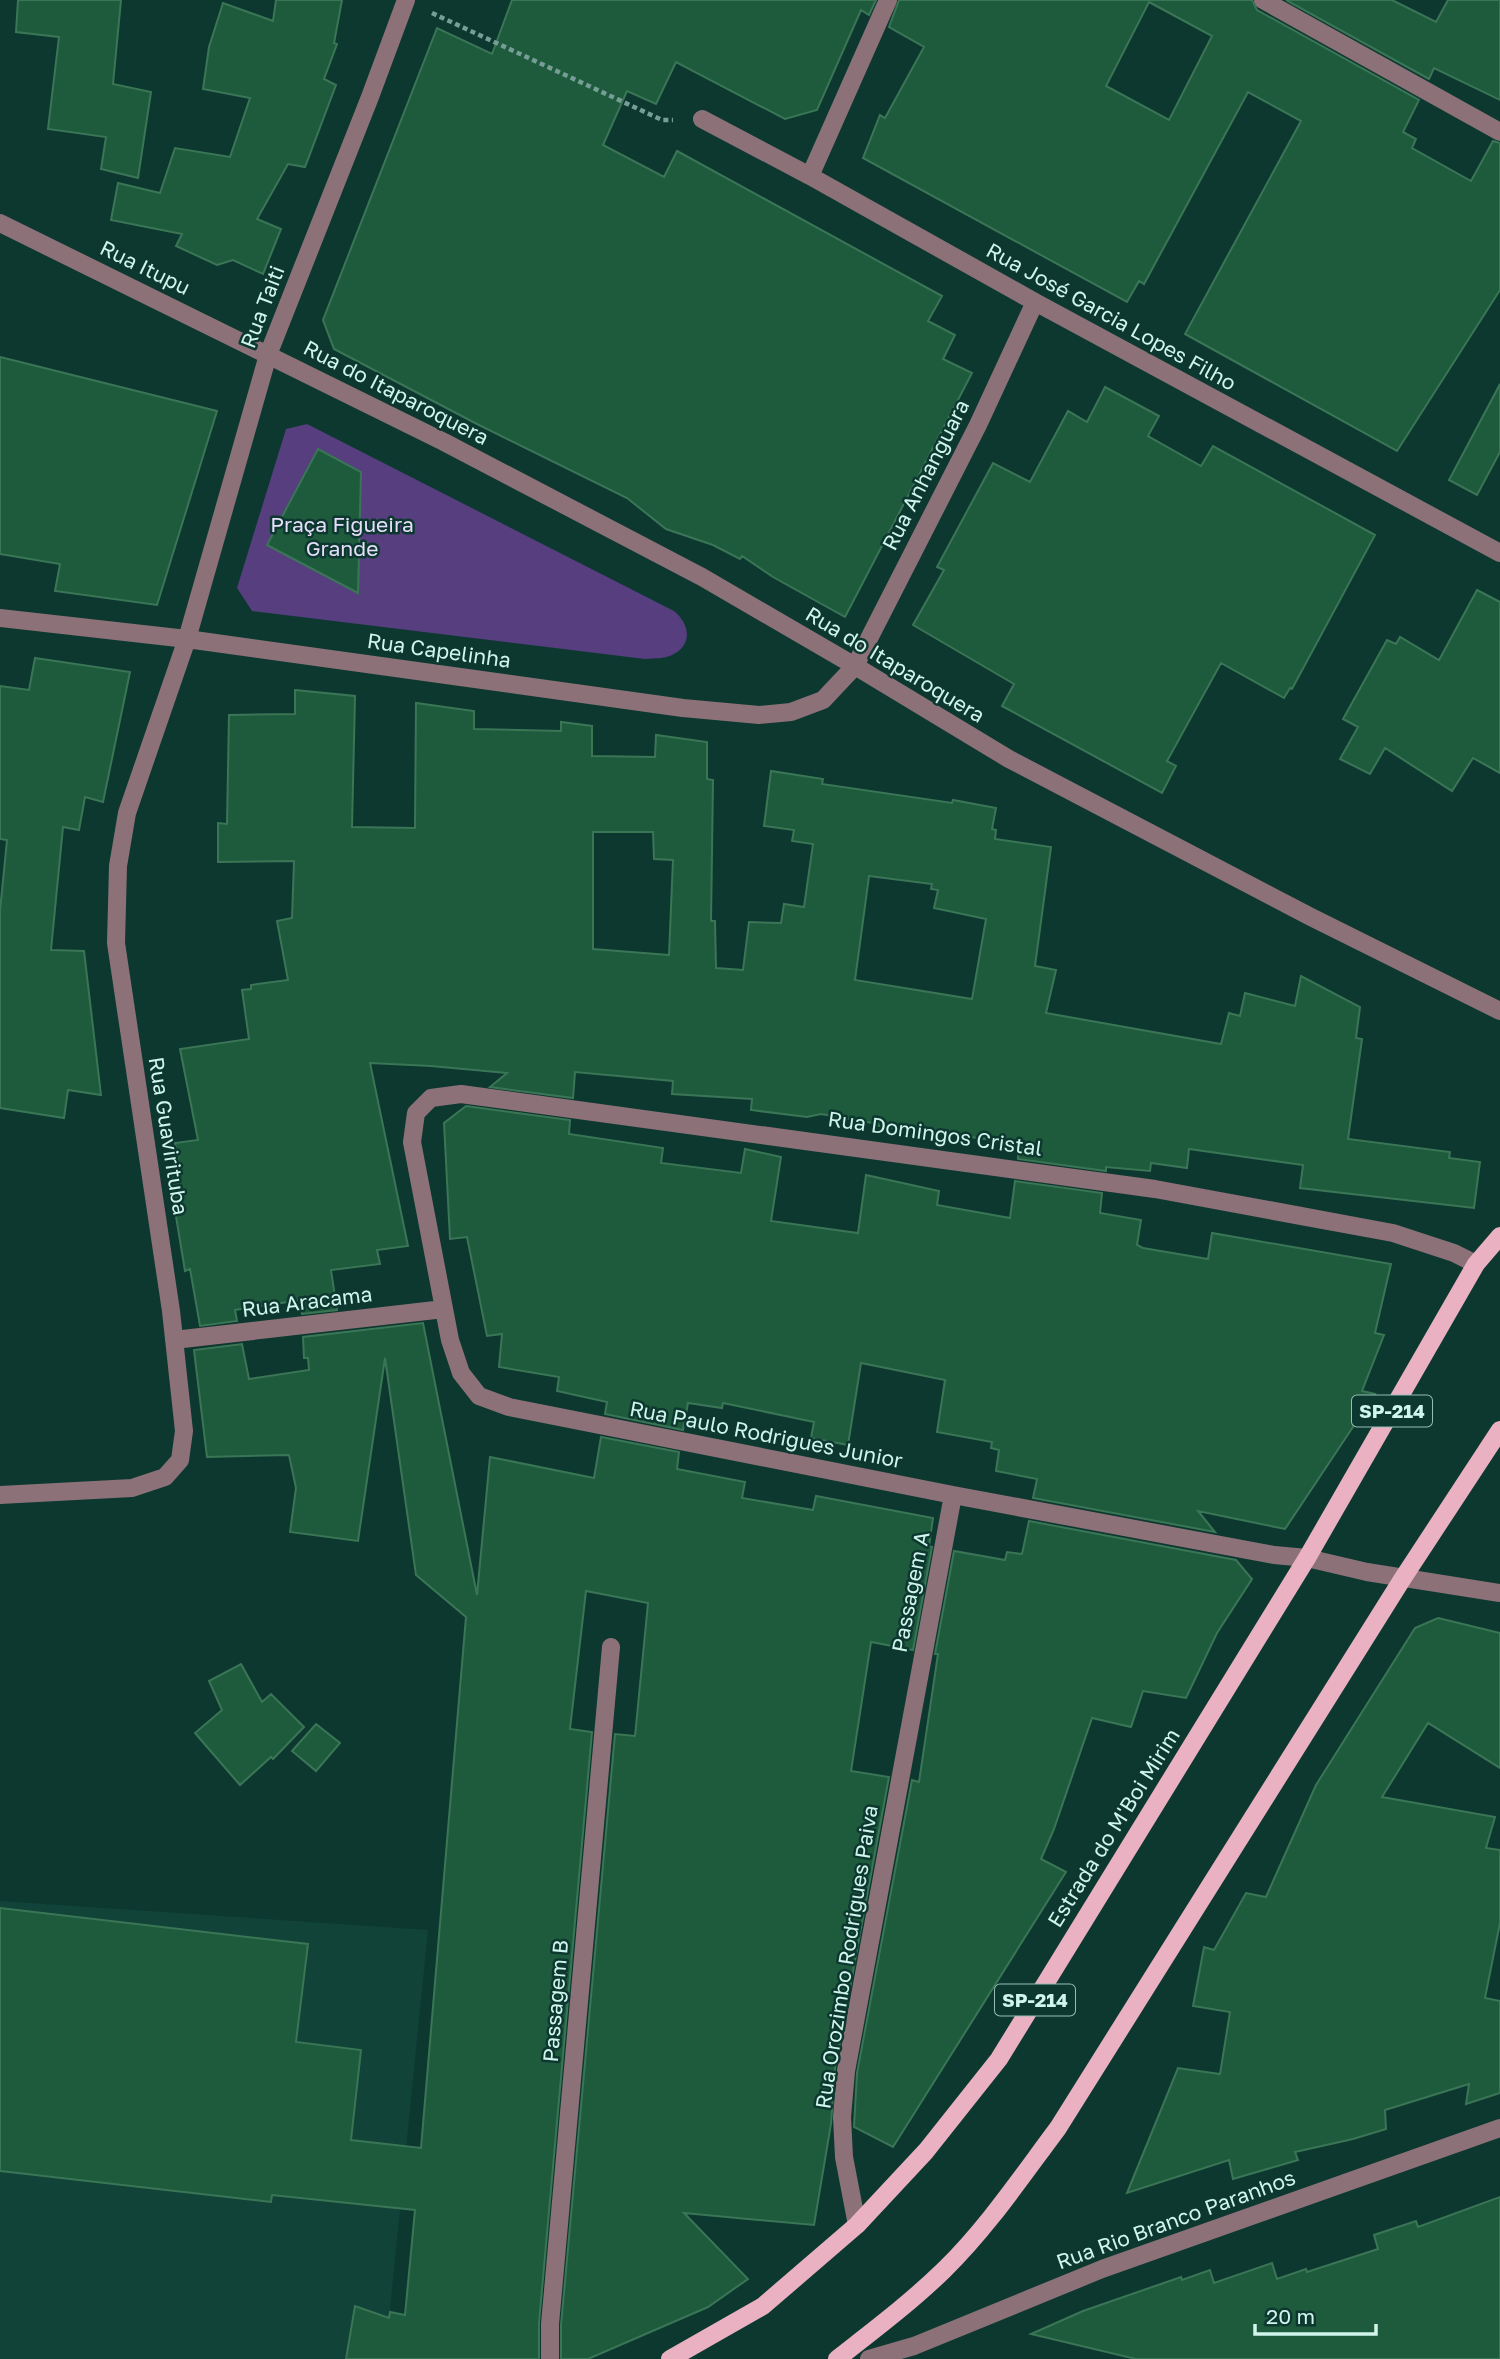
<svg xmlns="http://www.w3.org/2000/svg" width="1500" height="2359" viewBox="0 0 1500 2359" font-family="'Golos Text',sans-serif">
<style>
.built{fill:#114339}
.green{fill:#563e7f}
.building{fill:#1e5b3d;stroke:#3a7656;stroke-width:2;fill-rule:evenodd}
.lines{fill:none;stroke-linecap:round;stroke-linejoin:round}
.path{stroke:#769e96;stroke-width:4.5;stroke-dasharray:5 3.5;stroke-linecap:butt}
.minor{stroke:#8d7179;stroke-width:18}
.major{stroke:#e9b1c2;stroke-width:18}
.labels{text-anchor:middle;stroke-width:5;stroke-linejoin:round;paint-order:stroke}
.shield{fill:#0d3830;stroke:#96bcb4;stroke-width:2}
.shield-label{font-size:19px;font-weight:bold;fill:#d0f5ec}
.street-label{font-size:21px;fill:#d0f5ec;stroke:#0d3830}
.park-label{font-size:21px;fill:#e6defa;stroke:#0d3830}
</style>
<rect width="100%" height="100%" fill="#0d3830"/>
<path class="built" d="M0 1901 428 1930 385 2359H0Z"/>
<path class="green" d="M307 424 674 611C690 624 693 645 672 655 664 659 654 658 645 659L252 611 237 588 286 429Z"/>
<path class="building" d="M18 0H121L113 84 151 92 138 178 101 169 106 137 48 129 59 37 16 32Z
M276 0H342L334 43 337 44 324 79 336 85 305 167 288 164 257 219 281 229 263 274 233 260 217 265 176 246 182 234 111 220 118 183 160 193 175 148 230 157 250 98 203 89 209 47 223 3 273 21Z
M512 0H876L869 15 861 10 817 110 785 119 676 62 656 104 627 91 603 145 664 177 677 151 942 296 928 321 955 335 943 359 972 373 845 617 773 577 742 556 740 559 713 545 666 529 627 498 475 423 334 349 323 320 437 28 492 54Z
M899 0H1252L1257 10 1419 100 1403 132 1416 139 1412 148 1471 181 1493 141 1500 143V290L1397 451 1185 334 1301 121 1248 92 1144 284 1139 281 1127 302 863 158 880 115 885 118 924 47 889 27ZM1149 2 1212 36 1169 120 1106 86Z
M1286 0H1392L1436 22 1448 0H1500V100L1434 68 1429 79Z
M0 357 217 411 157 605 55 591 60 564 0 554Z
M1500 384V452L1477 495 1449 480Z
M1105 387 1159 416 1148 436 1201 466 1213 446 1375 535 1292 689 1290 688 1284 698 1221 663 1167 761 1176 766 1162 793 1002 706 1014 684 913 625 944 570 937 567 993 463 1030 482 1068 411 1087 422Z
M318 449 361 472 358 593 267 545Z
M1477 590 1500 602V773L1473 758 1452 791 1385 748 1370 774 1340 759 1358 727 1343 719 1387 640 1396 644 1400 637 1439 660Z
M35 658 130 672 103 802 85 797 79 830 63 827 51 950 84 951 101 1095 68 1090 64 1118 0 1108V911L7 840 0 839V686L29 690Z
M295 690 355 696 352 827 415 828 416 703 474 711V729L561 731V722L592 726V756L655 757 656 735 707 742V779L713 780 711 921H715L716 968 743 970 749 922 781 923 784 904 804 907 813 844 792 841 794 830 764 826 771 771 823 779 822 784 952 803 953 800 996 808 992 829 996 830 995 839 1051 847 1035 966 1056 970 1046 1013 1221 1044 1229 1013 1240 1016 1245 993 1295 1006 1301 976 1360 1007 1356 1038 1362 1039 1348 1139 1450 1152 1449 1158 1480 1162 1474 1208 1300 1188 1303 1165 1189 1149 1187 1168 1151 1163 1150 1171 1106 1167V1171L1018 1159 1019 1143 873 1125V1123L821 1114 807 1117 751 1110 752 1099 672 1094 673 1081 575 1072 573 1098 490 1087 507 1073 431 1066 370 1063 408 1246 377 1250 380 1264 331 1270 337 1310 302 1314 301 1300 235 1310 237 1321 200 1326 190 1269 185 1271 169 1174 180 1172 175 1143 198 1140 180 1049 249 1039 242 990 251 989V985L288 980 277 921 292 918 294 861 218 862V823L227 824 229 715 295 714ZM593 832H653L654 859 673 860 669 955 593 949ZM869 876 932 884 931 889 938 890 934 908 986 919 972 999 855 980Z
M466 1106 570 1120 569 1134 663 1148 661 1163 741 1173 745 1149 781 1157 771 1221 858 1233 866 1175 939 1191 937 1205 1010 1218 1015 1181 1102 1193 1100 1213 1141 1220 1137 1245 1143 1248 1208 1259 1212 1233 1391 1264 1375 1333 1384 1335 1362 1391 1375 1394 1285 1529 1198 1511 1215 1532 1033 1498 1037 1479 996 1471 999 1450 991 1448 992 1442 937 1432 945 1380 861 1363 848 1445 811 1438 814 1422 723 1403 722 1408 688 1403 683 1430 605 1414 607 1402 557 1391 559 1377 499 1367 502 1334 487 1336 467 1237 450 1239 444 1123Z
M423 1323 477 1595 490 1457 594 1478 601 1437 679 1452 677 1469 745 1482 742 1498 813 1510 816 1496 933 1518 929 1546 932 1547 913 1650 871 1642 851 1771 889 1777 835 2069 831 2124 814 2225 684 2213 748 2279 708 2307 588 2359H561V2325L615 1734 635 1736 648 1603 586 1591 570 1729 592 1732 539 2323V2359H346L355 2306 389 2318 390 2312 405 2315 415 2210 272 2195 271 2202 0 2171V1908L308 1944 296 2042 361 2050 351 2140 421 2148 466 1617 416 1575 385 1358 358 1541 290 1532 296 1488 289 1455 207 1457 194 1350 242 1344 249 1379 309 1370 308 1358H304L303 1337Z
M1029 1521 1236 1560 1252 1579 1217 1633 1186 1698 1143 1691 1131 1727 1092 1718 1054 1829 1041 1859 1066 1872 893 2147 854 2127 857 2073 912 1780 919 1782 938 1654H935L954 1551 1005 1560 1007 1552 1022 1554Z
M1438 1618 1500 1633V1768L1428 1723 1382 1797 1495 1817 1486 1848 1500 1850V1923L1485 1998 1500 2001V2093L1466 2104 1469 2084 1385 2110 1386 2129 1353 2139 1295 2152 1298 2160 1233 2179 1229 2160 1127 2193 1178 2068 1220 2074 1230 2012 1193 2006 1204 1947 1214 1950 1246 1893 1266 1897 1316 1785 1415 1628Z
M241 1664 262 1702 271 1694 304 1727 273 1759 271 1757 240 1785 195 1733 222 1710 209 1681Z
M316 1724 340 1743 316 1771 292 1751Z
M1500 2197V2359H1136L1031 2334 1083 2311 1181 2277 1182 2280 1210 2270 1214 2283 1272 2263 1277 2279 1306 2269 1307 2272 1378 2249 1374 2235 1416 2221 1418 2227Z"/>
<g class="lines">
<path class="path" d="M432 13 662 120H673"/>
<path class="minor" d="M1263 0 1500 132
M702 119 810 176 1035 302 1500 553
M810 176 888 0
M0 223 444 442 702 577 855 666 1009 759 1311 917 1500 1011
M0 618 187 639 683 708 759 715 791 712 823 700 855 666 978 425 1035 302
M1476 1264 1454 1253 1393 1233 1155 1189 461 1094 431 1098 416 1113 412 1142 450 1340 461 1373 479 1396 509 1407 953 1495 1274 1555 1307 1558 1367 1572 1500 1593
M174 1340 444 1309
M0 1495 132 1488 165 1477 180 1460 184 1431 171 1311 116 943 118 866 127 813 187 639 268 355 370 97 406 0
M857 2225 844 2157 842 2117 846 2071 953 1495
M550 2359V2324L611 1647
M869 2359 914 2346 1102 2269 1500 2128"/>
<path class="major" d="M670 2359 763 2306 857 2225 926 2151 999 2059 1307 1558 1476 1264 1500 1236
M837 2359C874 2330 910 2303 944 2270 987 2228 1022 2176 1058 2128L1403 1578 1500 1430"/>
</g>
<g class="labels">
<g class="shield">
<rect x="1352" y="1395.5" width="80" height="31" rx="5"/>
<rect x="995" y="1984.5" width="80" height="31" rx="5"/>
</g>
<g class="shield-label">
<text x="1392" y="1418">SP-214</text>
<text x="1035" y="2007">SP-214</text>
</g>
<g class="street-label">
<text transform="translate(145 268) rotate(26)" y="7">Rua Itupu</text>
<text transform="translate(263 307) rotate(-69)" y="7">Rua Taiti</text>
<text transform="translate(1111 317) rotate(29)" y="7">Rua José Garcia Lopes Filho</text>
<text transform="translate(396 393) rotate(27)" y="7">Rua do Itaparoquera</text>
<text transform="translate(926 475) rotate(-63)" y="7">Rua Anhanguara</text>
<text transform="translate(439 651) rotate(8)" y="7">Rua Capelinha</text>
<text transform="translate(895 665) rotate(31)" y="7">Rua do Itaparoquera</text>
<text transform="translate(935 1134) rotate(8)" y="7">Rua Domingos Cristal</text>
<text transform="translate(168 1136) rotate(81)" y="7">Rua Guavirituba</text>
<text transform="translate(307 1302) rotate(-7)" y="7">Rua Aracama</text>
<text transform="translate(766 1435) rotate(11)" y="7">Rua Paulo Rodrigues Junior</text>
<text transform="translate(911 1592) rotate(-79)" y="7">Passagem A</text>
<text transform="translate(1114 1828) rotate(-58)" y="7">Estrada do M'Boi Mirim</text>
<text transform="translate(847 1957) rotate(-81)" y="7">Rua Orozimbo Rodrigues Paiva</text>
<text transform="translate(556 2001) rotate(-85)" y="7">Passagem B</text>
<text transform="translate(1176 2220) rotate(-20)" y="7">Rua Rio Branco Paranhos</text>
</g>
<g class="park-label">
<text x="342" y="532">Praça Figueira<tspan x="342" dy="24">Grande</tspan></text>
</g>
</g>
<path d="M1255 2324v10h121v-10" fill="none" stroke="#d0f5ec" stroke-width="3.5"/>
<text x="1266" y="2324" font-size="21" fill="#d0f5ec" stroke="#0d3830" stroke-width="5" paint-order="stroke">20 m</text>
</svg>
